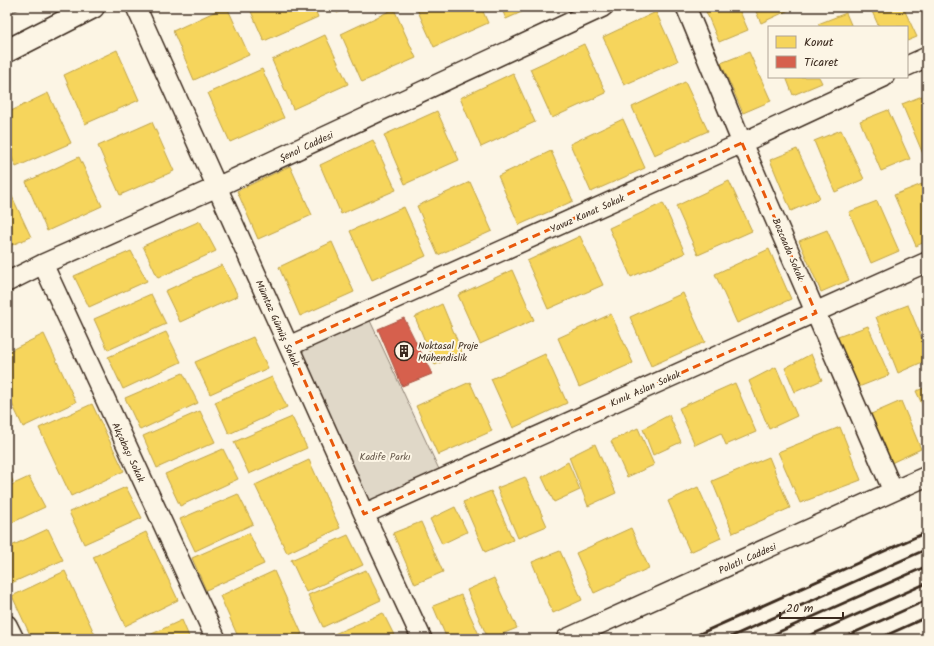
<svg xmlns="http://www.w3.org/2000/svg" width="934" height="646" viewBox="0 0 934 646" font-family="Kalam,sans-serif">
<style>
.green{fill:#e0d8c8;stroke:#8e8173}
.homes{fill:#f6d55c;stroke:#bea249}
.shops{fill:#d6604d;stroke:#a8503f}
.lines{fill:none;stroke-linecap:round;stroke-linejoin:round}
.street-casing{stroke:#3b2a1e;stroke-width:22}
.secondary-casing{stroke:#3b2a1e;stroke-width:25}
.street{stroke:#fcf5e5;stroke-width:19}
.secondary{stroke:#fcf5e5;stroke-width:22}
.rail{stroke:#3b2a1e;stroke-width:3}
.marked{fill:none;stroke:#e8590c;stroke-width:3;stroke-dasharray:8 5;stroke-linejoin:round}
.labels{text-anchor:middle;stroke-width:4;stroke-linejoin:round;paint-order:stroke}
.street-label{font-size:10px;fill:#3b2a1e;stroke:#fcf5e5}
.poi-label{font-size:10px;fill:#3b2a1e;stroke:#fcf5e5;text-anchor:start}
.park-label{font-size:10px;fill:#645648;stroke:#fcf5e5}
</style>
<rect width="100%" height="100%" fill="#fcf5e5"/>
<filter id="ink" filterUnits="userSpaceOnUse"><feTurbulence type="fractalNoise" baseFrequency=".025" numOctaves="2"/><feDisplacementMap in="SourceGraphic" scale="8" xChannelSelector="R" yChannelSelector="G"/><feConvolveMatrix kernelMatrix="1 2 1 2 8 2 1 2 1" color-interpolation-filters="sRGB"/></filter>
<g filter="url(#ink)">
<path class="green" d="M7 7H23L7 15Z
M366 312 443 478 364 514 289 346Z"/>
<path class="homes" d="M225 7H227L249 55 194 80 173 31Z
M249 7H314L318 17 264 41Z
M335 7H350L337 13Z
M416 7H481L488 23 434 47Z
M501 7H533L506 19Z
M704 7H738L748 30 719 42Z
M754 7H788L789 10 761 23Z
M870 7H903L917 37 907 41V27H879Z
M921 7H927V21Z
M394 9 416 58 362 82 341 34Z
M656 12 678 61 624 85 603 37Z
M846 13 852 27H820L818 24Z
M325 35 348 84 293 109 272 60Z
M584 44 606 93 552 118 530 69Z
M117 50 139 100 85 124 64 75Z
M749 52 771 101 743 113 721 63Z
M262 69 284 118 230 142 208 93Z
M513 73 535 122 481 147 460 98Z
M786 77H819L822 83 793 95Z
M685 82 708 131 654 155 632 107Z
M48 93 71 143 16 167 7 146V113Z
M927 94V153L923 154 902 104Z
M888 110 910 159 881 171 860 121Z
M437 111 459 160 405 184 384 135Z
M623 119 645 168 591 192 570 144Z
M152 122 174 171 120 195 98 146Z
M841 130 864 179 835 192 814 141Z
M373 140 396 190 341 214 320 165Z
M797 149 820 198 791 211 770 160Z
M551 151 573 201 519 225 498 176Z
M79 157 102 206 47 231 26 182Z
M290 166 312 215 258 239 237 191Z
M729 181 752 231 698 255 676 206Z
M470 182 492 231 438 255 417 206Z
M922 184 927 195V241L916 246 894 195Z
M7 188H8L31 237 7 247Z
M877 201 899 251 871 263 849 212Z
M663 203 685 253 631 277 609 228Z
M404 207 426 256 372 280 350 231Z
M200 221 216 251 158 278 143 246Z
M827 230 849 280 821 292 799 241Z
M580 236 603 285 548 309 527 261Z
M332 242 354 292 300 316 279 267Z
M769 249 791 299 737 323 715 274Z
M131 251 147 281 89 307 74 276Z
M222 265 238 296 180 322 165 291Z
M512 270 534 320 480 344 458 295Z
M683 293 705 342 651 366 630 317Z
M151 294 166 324 108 350 94 319Z
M927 295V312L921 297Z
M442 304 462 352 435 365 415 317Z
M908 305 927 351V360L898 373 876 317Z
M611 314 633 363 579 387 558 338Z
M868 326 889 375 856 388 835 338Z
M166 332 181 362 123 389 108 357Z
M44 334 76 402 23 427 7 393V352Z
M253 337 268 368 210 394 195 362Z
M545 354 567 403 513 428 491 379Z
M811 354 822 380 795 392 785 368Z
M776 367 797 416 769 429 749 381Z
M183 373 198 403 140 430 125 398Z
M272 377 287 407 229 434 215 402Z
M470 382 492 431 438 455 416 406Z
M735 383 756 432 726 445 721 433 695 445 679 408Z
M927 387V415L916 391Z
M901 401 921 449 889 464 869 415Z
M92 404 124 471 71 496 39 428Z
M200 411 215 442 157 468 143 436Z
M669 415 681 442 653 455 643 429Z
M292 417 307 448 249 474 234 442Z
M840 427 861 480 800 503 778 452Z
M638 428 654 465 627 477 611 441Z
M595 444 616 493 588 506 569 457Z
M223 449 238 479 180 506 165 474Z
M769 457 790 508 733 533 712 481Z
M309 460 340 528 287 553 255 485Z
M568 462 580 490 554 502 542 477Z
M7 468 13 482 7 485Z
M29 477 45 507 7 525V487Z
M525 477 547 526 518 538 497 488Z
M126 487 142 518 84 544 69 512Z
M698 487 721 538 690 552 668 501Z
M491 491 513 540 485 552 463 502Z
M238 494 253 524 195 551 180 519Z
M455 507 467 532 442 544 430 519Z
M421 522 443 572 415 584 393 533Z
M631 528 649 568 594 593 576 553Z
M48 529 63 560 7 585V548Z
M146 532 178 600 125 626 93 557Z
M249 533 264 564 206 590 192 558Z
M348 535 363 565 306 592 291 560Z
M560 551 582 600 553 613 532 562Z
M366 570 381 600 323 627 308 595Z
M65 571 97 639H32L12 596Z
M274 571 302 634 291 639H239L220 596Z
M494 578 517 628 490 639H488L467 590Z
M461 595 481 639H447L433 606Z
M383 613 396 639H326L325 638Z
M182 620 190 639H141Z"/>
<path class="shops" d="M404 318 432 374 402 386 378 329Z"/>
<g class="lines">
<defs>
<path id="street" d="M136 7 364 514 422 639
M686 7 742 143 893 491
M907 66 927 57
M43 264 216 639
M7 282 43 264 217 187 603 7
M289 346 742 143 884 77
M364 514 927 262
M7 625 14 639
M566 639 927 476"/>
<path id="secondary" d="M7 51 93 7"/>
</defs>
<use href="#street" class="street-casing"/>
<use href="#secondary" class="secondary-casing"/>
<use href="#street" class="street"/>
<use href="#secondary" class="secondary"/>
<path class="rail" d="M688 639 927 532
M726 639 927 549
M763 639 927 566
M802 639 927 583
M840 639 927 600
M878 639 927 617"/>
</g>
</g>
<path class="marked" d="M742 143 816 313 364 514 289 346Z"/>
<defs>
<symbol id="building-ring" viewBox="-11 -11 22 22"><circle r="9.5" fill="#fcf5e5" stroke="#3b2a1e" stroke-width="1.5"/><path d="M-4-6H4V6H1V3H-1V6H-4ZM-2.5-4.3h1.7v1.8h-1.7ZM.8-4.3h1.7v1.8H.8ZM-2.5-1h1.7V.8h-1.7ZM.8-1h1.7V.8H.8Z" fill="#3b2a1e"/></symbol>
</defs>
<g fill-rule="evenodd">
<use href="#building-ring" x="393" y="340" width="22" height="22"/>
</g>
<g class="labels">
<g class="street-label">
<text transform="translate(306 146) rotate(-25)" y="4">Şenol Caddesi</text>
<text transform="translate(587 213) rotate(-24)" y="4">Yavuz Kanat Sokak</text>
<text transform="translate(789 249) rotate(67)" y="4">Bozcaada Sokak</text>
<text transform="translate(278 323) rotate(66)" y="4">Mümtaz Gümüş Sokak</text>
<text transform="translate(645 388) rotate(-24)" y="4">Kınık Aslan Sokak</text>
<text transform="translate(129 452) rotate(65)" y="4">Akçabaşı Sokak</text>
<text transform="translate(747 558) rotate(-24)" y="4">Polatlı Caddesi</text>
</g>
<g class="poi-label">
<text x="418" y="349">Noktasal Proje<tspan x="418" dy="12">Mühendislik</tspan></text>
</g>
<g class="park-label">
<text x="385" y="460">Kadife Parkı</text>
</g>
</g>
<rect width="934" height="646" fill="none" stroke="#fcf5e5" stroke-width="24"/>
<rect x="12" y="12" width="910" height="622" fill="none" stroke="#3b2a1e" stroke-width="1.5" filter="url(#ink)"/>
<rect x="768" y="26" width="140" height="52" fill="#fcf5e5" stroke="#afa495"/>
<rect x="776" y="36" width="20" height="12" fill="#f6d55c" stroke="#afa495"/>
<text x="804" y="46" font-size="12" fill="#3b2a1e">Konut</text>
<rect x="776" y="56" width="20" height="12" fill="#d6604d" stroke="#afa495"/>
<text x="804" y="66" font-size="12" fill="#3b2a1e">Ticaret</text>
<path d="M780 612v6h63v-6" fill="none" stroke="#3b2a1e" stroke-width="2"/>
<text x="786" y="612" font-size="12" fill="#3b2a1e" stroke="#fcf5e5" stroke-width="3" paint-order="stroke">20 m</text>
</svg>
